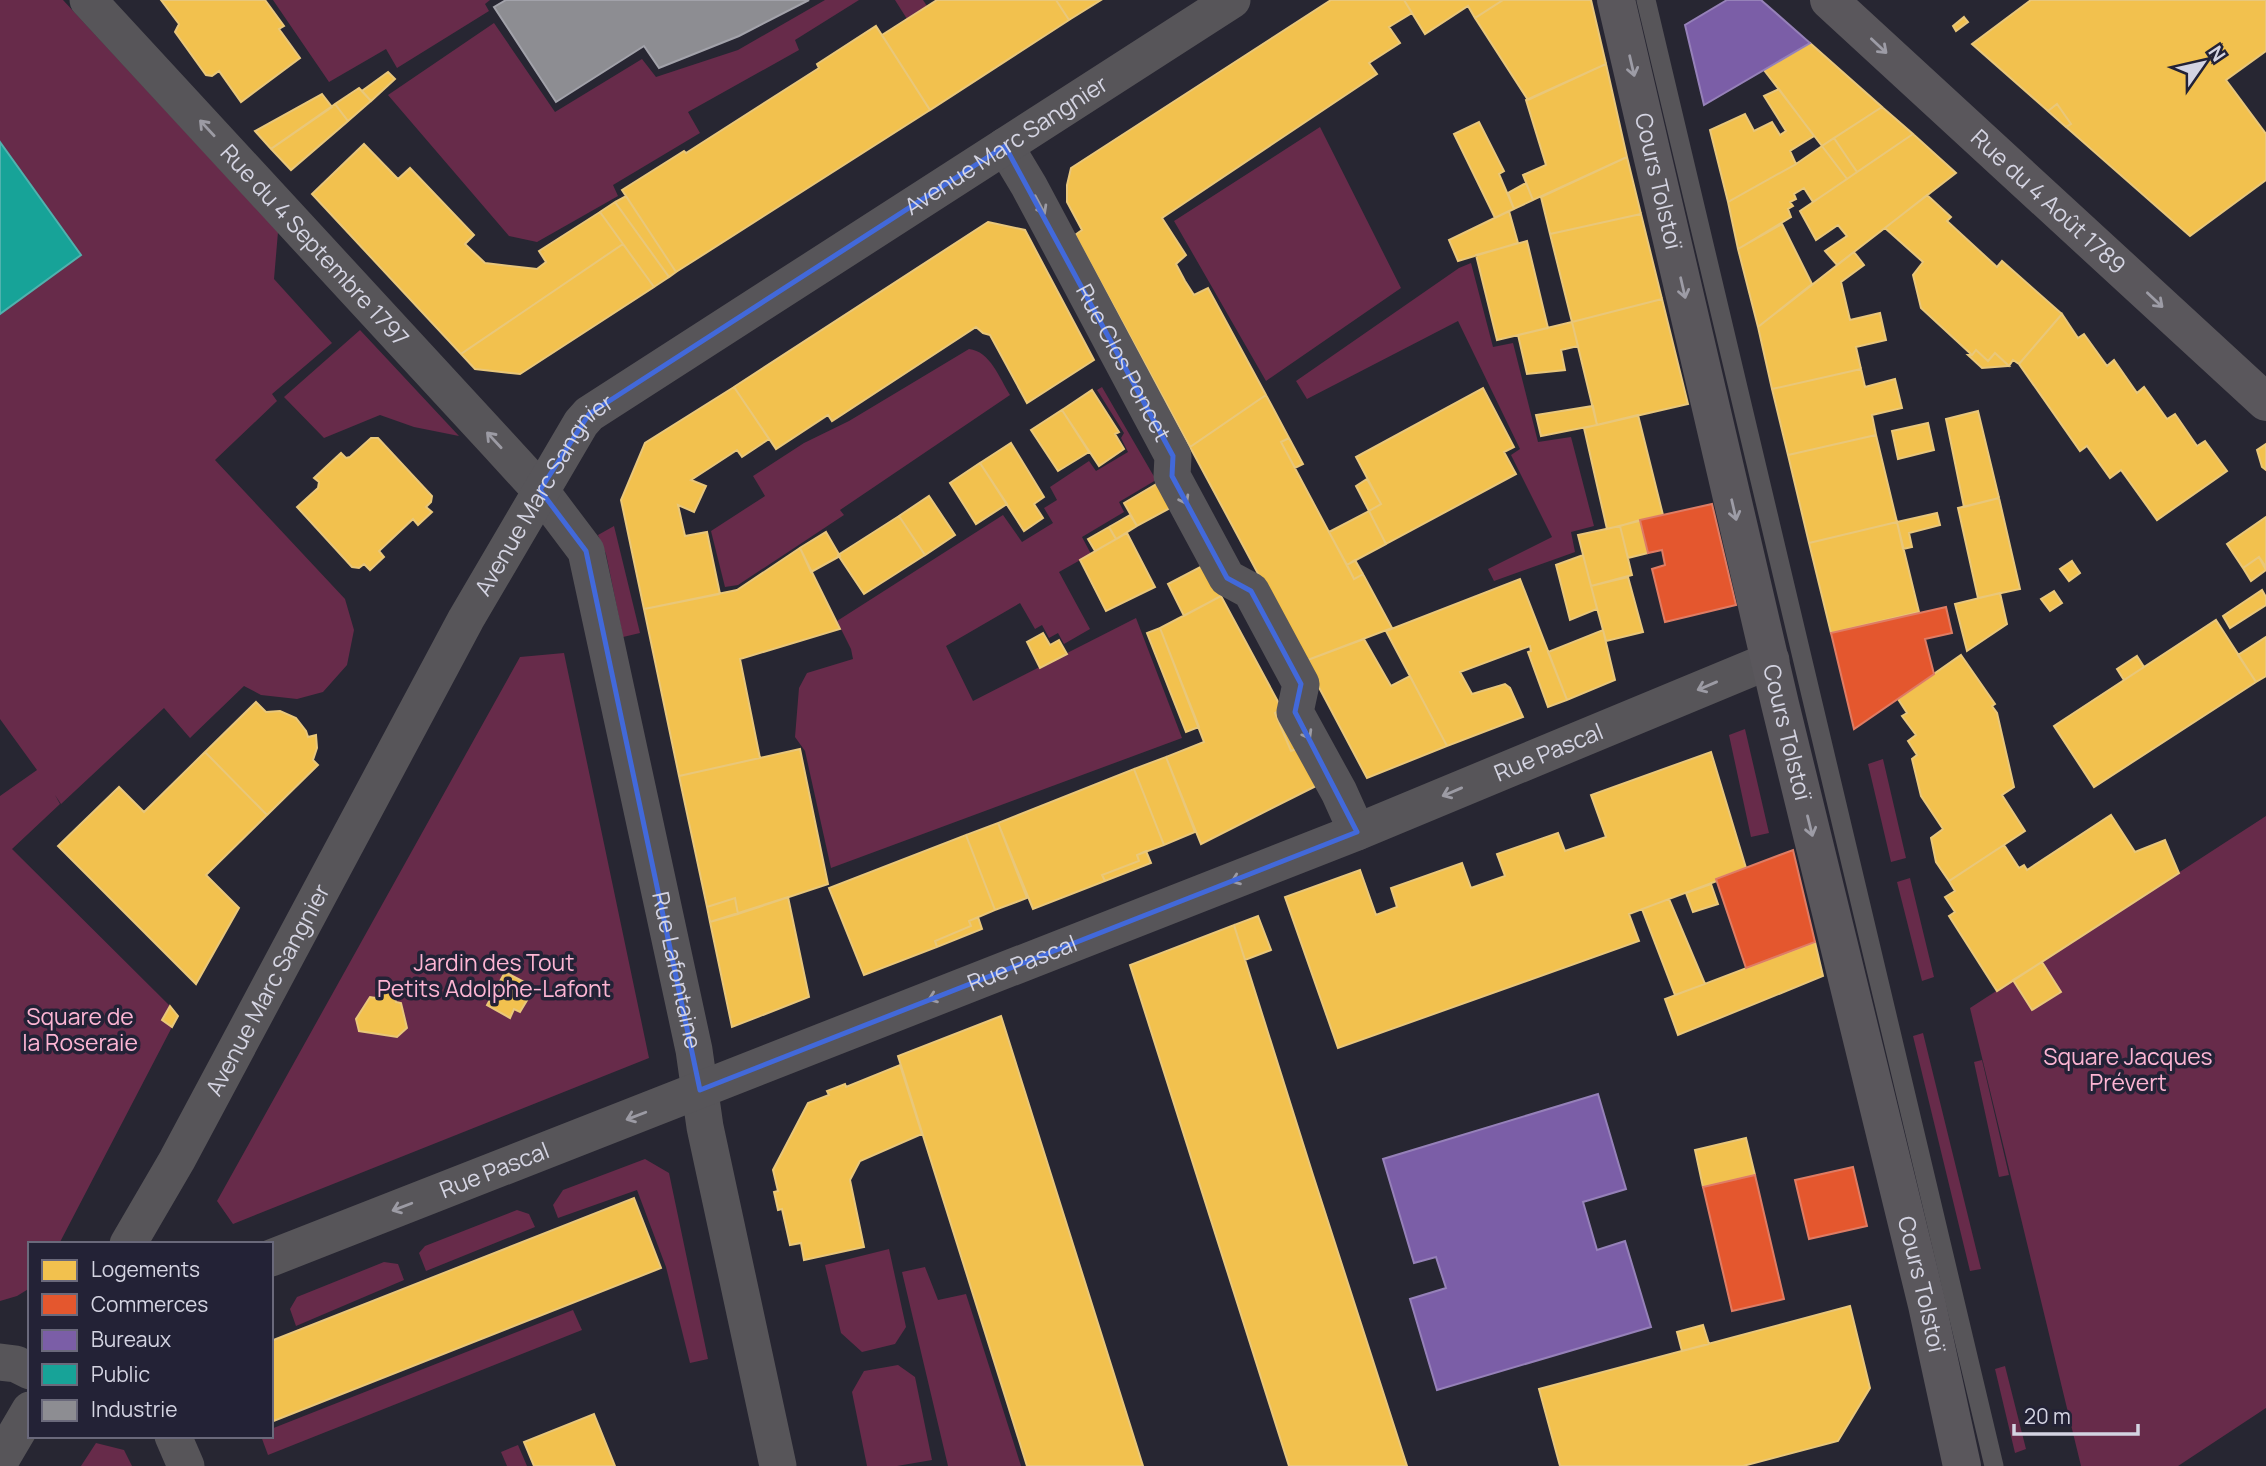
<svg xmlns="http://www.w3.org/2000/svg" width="2266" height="1466" viewBox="0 0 2266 1466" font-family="Manrope,sans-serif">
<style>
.green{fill:#672b4a}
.homes{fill:#f2c14e;stroke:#e9c77a;stroke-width:2}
.shops{fill:#e4572e;stroke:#df7c64;stroke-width:2}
.offices{fill:#7b5ea7;stroke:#9681b9;stroke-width:2}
.public{fill:#17a398;stroke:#50b2ae;stroke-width:2}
.industry{fill:#8d8d92;stroke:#a2a2aa;stroke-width:2}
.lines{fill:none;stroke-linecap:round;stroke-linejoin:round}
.service{stroke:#575559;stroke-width:19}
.minor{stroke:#575559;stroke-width:37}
.secondary{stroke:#5a575c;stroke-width:38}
.oneway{stroke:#9d9ca6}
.oneway2{stroke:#9c9ba4}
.marked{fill:none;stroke:#4269da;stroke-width:5;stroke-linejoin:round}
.labels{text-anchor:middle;stroke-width:7;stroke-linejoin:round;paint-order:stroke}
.street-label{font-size:23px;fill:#d4d4e2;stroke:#232236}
.park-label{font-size:23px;fill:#fdb5d3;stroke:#232236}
</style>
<rect width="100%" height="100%" fill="#272632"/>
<path class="green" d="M0 0H63L278 232 274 279 332 343 272 394 277 401 215 460 345 599 354 630 347 665 323 692 297 699 261 695 244 686 190 738 164 708 61 804 55 795 60 804 12 849 170 1006 162 1020 172 1027 59 1244H30V1288L17 1296 0 1301V796L37 770 0 719Z
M273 0H490L485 4 489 11 397 68 386 49 329 82Z
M825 0H859L795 40 799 50 688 112 700 133 613 185 618 196 537 242 509 236 388 95 494 23 555 112 642 59 656 77 738 50Z
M895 0H923L927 6 907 19Z
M1320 127 1401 288 1266 381 1174 221Z
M1471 263 1493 347 1513 343 1538 442 1571 437 1594 526 1571 532 1575 552 1494 581 1488 569 1552 537 1511 455 1520 449 1458 321 1307 399 1296 381 1459 268Z
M360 330 459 436 414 427 380 415 324 438 284 397Z
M969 349C990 351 1000 379 1010 395L840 510 844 515 738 585 725 587 711 531 765 496 753 476 804 443 849 421Z
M1102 387 1156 480 1119 502 1124 512 1082 537 1091 554 1059 572 1090 629 1064 644 1058 633 1049 638 1042 625 1035 629 1020 603 946 646 973 701 1136 618 1182 738 831 868 805 751 795 737 799 688 807 673 853 659 851 649 837 621 1003 515 1022 542 1053 523 1044 508 1057 500 1050 487 1089 461 1096 471 1128 452 1121 438 1124 433 1097 390Z
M614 526 640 633 623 637 606 554 598 535Z
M564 653 649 1058 233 1224 217 1201 520 657Z
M1745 729 1769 833 1751 837 1729 735Z
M1883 759 1906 858 1891 862 1868 764Z
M2266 816V1408L2178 1466H2081L1970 1008Z
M1910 878 1934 977 1922 981 1897 882Z
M1923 1033 1981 1269 1970 1271 1913 1036Z
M1982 1060 2009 1175 1999 1177 1974 1062Z
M645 1159 669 1173 708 1359 690 1363 666 1267 637 1190 558 1218 553 1205 563 1190Z
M517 1210 529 1214 535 1227 426 1271 419 1253 425 1246Z
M889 1249 906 1327 895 1344 862 1352 841 1333 825 1265Z
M384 1262 398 1264 404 1280 296 1326 290 1309 297 1297Z
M925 1267 938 1300 966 1294 1021 1466H948L902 1272Z
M573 1310 582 1330 268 1455 261 1436H271V1429Z
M898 1365 915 1377 932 1460 897 1466H867L852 1392 864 1371Z
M2005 1366 2026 1449 2015 1453 1995 1369Z
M96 1443 124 1450 132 1466H81Z
M518 1445 527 1466H507L501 1452Z"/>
<path class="homes" d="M161 0H265L284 26 279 29 300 58 241 102 219 71 212 76 206 75 175 32 179 24Z
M937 0H1056L1069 20 930 110 882 35Z
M1056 0H1101L1069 20Z
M1331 0H1404L1412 13 1389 27 1400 43 1369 63 1377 74 1162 218 1186 255 1176 264 1185 281 1194 295 1208 288 1266 395 1190 447 1075 235 1082 230 1067 202V185L1071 168Z
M1404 0H1503L1475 18 1468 6 1425 34Z
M1503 0H1591L1606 64 1528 100 1475 18Z
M2031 0H2266V51L2226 80 2266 134V180L2190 236 2066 127 2071 124 2057 104 2048 111 1972 44Z
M1964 17 1968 22 1956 31 1953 26Z
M876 26 930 110 676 272 622 190 684 151 686 153 819 68 817 64Z
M1810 43 1882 107 1822 146 1764 70Z
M1606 64 1627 157 1533 200 1523 175 1546 165 1526 100Z
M388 72 395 79 371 101 362 91Z
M359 88 371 101 348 121 335 104Z
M1779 89 1814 136 1790 151 1796 164 1728 202 1710 130 1745 114 1754 131 1772 122 1780 135 1786 131 1764 96Z
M322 94 332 107 271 149 255 131Z
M335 104 348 121 291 170 271 149Z
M2057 104 2071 124 2066 127 2048 111Z
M1882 107 1913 134 1857 172 1834 138Z
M1479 122 1504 171 1499 174 1514 209 1495 218 1454 134Z
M1913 134 1956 173 1837 265 1825 251 1847 236 1838 225 1816 240 1800 211Z
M1834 138 1857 172 1847 179 1822 146Z
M364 144 398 179 410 168 474 235 465 244 485 263 537 269 546 262 539 251 600 212 623 244 461 354 312 194Z
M1822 146 1847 179 1813 202 1804 188 1794 194 1796 199 1790 202 1793 206 1788 209 1791 217 1738 249 1728 202 1796 164Z
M1627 157 1641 214 1550 234 1541 197Z
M1526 183 1533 200 1514 209 1508 193Z
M1927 195 1951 217 1947 221 1997 267 2002 261 2062 314 2019 364 2013 360 2009 366 1995 353 1988 361 1976 350 1972 355 1921 308 1913 275 1923 262 1885 228Z
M626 196 676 272 669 277 615 202Z
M615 202 669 277 654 287 600 212Z
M1509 211 1518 243 1458 261 1449 240Z
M1641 214 1662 299 1572 322 1550 234Z
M988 222 1025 230 1094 360 1027 403 990 335 983 333 976 327 832 421 828 415 776 449 734 387Z
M1782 224 1812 284 1758 327 1738 249Z
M1527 241 1548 328 1497 340 1476 255Z
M623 244 654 287 520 374 475 369 461 354Z
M1854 252 1864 265 1841 282 1850 320 1880 313 1886 340 1856 347 1861 369 1772 389 1758 327Z
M1662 299 1688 404 1597 425 1572 322Z
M2062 314 2078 338 2084 334 2107 366 2114 360 2137 393 2144 387 2167 419 2175 414 2197 446 2205 441 2227 471 2157 520 2121 470 2110 478 2087 446 2080 451 2019 364Z
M1572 322 1578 346 1561 350 1565 370 1527 374 1518 335Z
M1976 350 1988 361 1995 353 2009 366 1982 368 1968 355H1972Z
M1861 369 1865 387 1895 379 1902 408 1872 415 1876 435 1788 455 1772 389Z
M734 387 769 439 742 457 737 450 691 480 706 486 694 512 678 505 685 536 707 532 720 594 644 609 621 500 645 443Z
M1483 388 1514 447 1504 452 1516 474 1386 544 1369 511 1381 504 1356 457Z
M1092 390 1119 432 1115 434 1124 449 1099 466 1062 410Z
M1266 395 1289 438 1281 442 1354 579 1363 574 1392 628 1305 661 1190 447Z
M1593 406 1597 425 1541 436 1536 415Z
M1062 410 1089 452 1058 471 1031 430Z
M1978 411 1999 498 1964 507 1946 419Z
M1638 415 1663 515 1607 529 1584 428Z
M1928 423 1934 450 1898 459 1892 431Z
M1876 435 1897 522 1809 543 1788 455Z
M371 438H378L432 496 431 502 426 507 432 512 418 525 413 519 379 551 384 557 370 570 364 564 359 568 352 567 297 507 318 488 319 482 314 478 341 453 346 458 350 457Z
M1289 438 1303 464 1295 468 1281 442Z
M1011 443 1044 497 1034 504 1043 518 1024 531 980 463Z
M2266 444V470L2262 467 2257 450Z
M980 463 1007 504 976 524 950 483Z
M1367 479 1381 504 1369 511 1356 486Z
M1160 482 1172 507 1137 526 1124 503Z
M929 496 955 535 925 555 899 516Z
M1999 498 2020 589 1978 598 1958 508Z
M1369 511 1386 544 1347 565 1329 532Z
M1937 513 1940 525 1909 533 1912 547 1903 549 1897 522Z
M1130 515 1137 526 1116 539 1109 527Z
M899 516 925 555 864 594 838 555Z
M2266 517V567L2259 557 2243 568 2227 544Z
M1640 520 1648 553 1628 558 1620 526Z
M1897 522 1919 612 1831 633 1809 543Z
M1620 526 1632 575 1591 586 1578 535Z
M1109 527 1116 539 1095 551 1088 539Z
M826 532 840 556 811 572 800 548Z
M1127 533 1155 587 1106 611 1080 560Z
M800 548 840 629 740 659 760 758 679 776 644 609 737 590Z
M1583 555 1597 609 1570 620 1556 565Z
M2259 557 2266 570 2251 581 2243 568Z
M1355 560 1363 574 1354 579 1347 565Z
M2072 561 2080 573 2069 581 2060 569Z
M1204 565 1221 596 1184 616 1168 584Z
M1628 577 1643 632 1606 641 1591 586Z
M1520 579 1567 700 1548 707 1528 652 1531 651 1530 646 1460 672 1472 694 1505 684 1510 688 1523 717 1447 746 1386 631Z
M2262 590 2266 597V605L2230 628 2223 616Z
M2054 591 2062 603 2050 611 2041 599Z
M2000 593 2007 624 1967 651 1955 604Z
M1221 596 1282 709 1275 713 1291 751 1302 747 1322 783 1201 844 1166 757 1204 742 1160 628Z
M2216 620 2256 682 2094 787 2054 726Z
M1160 628 1199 727 1186 732 1147 633Z
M1603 630 1615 680 1567 700 1548 652Z
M1043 633 1050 645 1059 640 1067 654 1040 668 1027 642Z
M2266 637V676L2256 682 2238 655Z
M1364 639 1391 686 1410 676 1447 746 1367 778 1305 661Z
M1961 655 1995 704 1992 706 1997 713 2014 787 2002 795 2025 831 1949 881 1936 862 1931 838 1943 829 1921 796 1912 759 1917 755 1908 741 1916 735 1902 716 1907 713 1898 699Z
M2137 656 2144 667 2124 680 2117 669Z
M256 702 266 712 280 711 296 718 306 731 308 737 316 735 317 748 313 760 318 765 267 815 205 752Z
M1282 709 1302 747 1291 751 1275 713Z
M800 749 828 884 738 914 735 898 707 907 679 776Z
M205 752 267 815 206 875 239 908 196 984 58 846 119 787 144 812Z
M1711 752 1746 868 1716 879 1717 881 1629 914 1639 941 1338 1048 1285 897 1360 870 1376 915 1397 907 1391 888 1462 863 1471 888 1505 876 1497 854 1558 833 1565 851 1606 837 1591 795Z
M1166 757 1195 832 1164 845 1134 769Z
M1134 769 1164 845 1137 855 1139 861 1102 875 1105 881 1033 909 998 823Z
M2111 815 2135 852 2165 840 2179 873 1997 991 1949 916 1955 912 1945 897 1955 891 1949 881 2004 845 2019 868 2024 865 2027 870Z
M998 823 1027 898 995 910 966 835Z
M966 835 995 910 969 921 971 926 935 941 937 947 864 975 829 888Z
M1146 851 1151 863 1105 881 1102 875 1139 861 1137 855Z
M1711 884 1718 904 1693 912 1686 893Z
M788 897 809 997 732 1027 710 922Z
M735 898 738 914 710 922 707 907Z
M1669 899 1705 984 1675 995 1642 909Z
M1258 916 1271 950 1245 960 1234 925Z
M978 917 982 929 937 947 935 941 971 926 969 921Z
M1234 925 1313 1175 1407 1466H1289L1130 965Z
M1815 942 1823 976 1678 1035 1665 999Z
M2042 962 2061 992 2032 1010 2013 980Z
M505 972 528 984 523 993 529 997 520 1012 514 1009 510 1018 487 1005Z
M381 988 393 990 396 1002 401 1003 407 1028 397 1037 359 1031 356 1019 370 997 376 998Z
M170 1006 178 1016 172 1027 162 1020Z
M1001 1016 1143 1466H1027L898 1056Z
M900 1065 922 1134 860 1161 850 1180 864 1247 804 1260 801 1243 790 1245 782 1209 778 1210 774 1192 778 1191 773 1170 808 1103 829 1095 827 1091 845 1084 846 1087Z
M1746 1138 1755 1175 1703 1187 1695 1150Z
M634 1198 661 1268 271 1422V1341Z
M1850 1306 1870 1388 1838 1441 1743 1466H1560L1539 1389Z
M1703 1325 1709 1344 1682 1351 1677 1332Z
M594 1414 615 1466H534L524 1442Z"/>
<path class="shops" d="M1712 504 1736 605 1665 622 1652 569 1665 565 1662 550 1648 553 1640 520Z
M1946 607 1952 633 1925 639 1934 674 1854 729 1831 633Z
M1793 850 1815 942 1746 968 1716 879Z
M1853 1167 1867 1226 1809 1239 1795 1180Z
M1755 1175 1784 1299 1732 1311 1703 1187Z"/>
<path class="offices" d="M1727 0H1761L1810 43 1704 105 1685 25Z
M1598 1094 1626 1189 1583 1202 1597 1250 1625 1241 1651 1327 1437 1390 1410 1299 1446 1288 1436 1257 1414 1263 1383 1159Z"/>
<path class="public" d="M0 142 81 255 0 314Z"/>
<path class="industry" d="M506 0H809L739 36 659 68 644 46 556 102 494 7Z"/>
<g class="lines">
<path class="service" d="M1646 0 1994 1466"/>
<g class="minor">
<path id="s1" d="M88 0 496 442 540 490 586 551 694 1050 705 1127 778 1466"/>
<path id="s2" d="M1005 146 1029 186 1173 456 1172 476 1227 578 1251 591 1301 684 1295 712 1339 792 1357 832"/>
<path id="s3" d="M128 1244 177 1160 466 619 581 423 589 414 1232 0"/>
<path id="s4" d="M271 1258 1357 832 1771 660"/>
<path d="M0 1362 16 1364 30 1371"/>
<path d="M173 1436 186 1466"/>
<path d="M0 1461 30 1410"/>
</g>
<g class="secondary">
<path id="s5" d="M1616 0 1780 704 1927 1305 1962 1466"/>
<path id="s6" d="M1829 0 2266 402"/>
</g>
</g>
<defs><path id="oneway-shaft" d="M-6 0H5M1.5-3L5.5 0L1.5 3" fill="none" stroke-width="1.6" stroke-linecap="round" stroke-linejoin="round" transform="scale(1.75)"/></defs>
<g class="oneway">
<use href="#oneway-shaft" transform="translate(1879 46) rotate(43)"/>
<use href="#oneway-shaft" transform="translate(1632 66) rotate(77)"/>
<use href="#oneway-shaft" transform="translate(1683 288) rotate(77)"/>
<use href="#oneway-shaft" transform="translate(2155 300) rotate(43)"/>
<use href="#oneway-shaft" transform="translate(1734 510) rotate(77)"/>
<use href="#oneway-shaft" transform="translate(1810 826) rotate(76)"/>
</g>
<g class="oneway2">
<use href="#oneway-shaft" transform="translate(207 128) rotate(-133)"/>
<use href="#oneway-shaft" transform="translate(1040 205) rotate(62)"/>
<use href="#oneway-shaft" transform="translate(494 440) rotate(-133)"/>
<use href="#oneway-shaft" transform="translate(1182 495) rotate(62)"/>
<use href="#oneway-shaft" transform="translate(1707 686) rotate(157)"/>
<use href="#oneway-shaft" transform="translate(1305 730) rotate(61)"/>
<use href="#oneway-shaft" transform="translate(1452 792) rotate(157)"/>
<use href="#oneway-shaft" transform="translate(1241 878) rotate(159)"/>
<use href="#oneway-shaft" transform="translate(938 996) rotate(159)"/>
<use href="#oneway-shaft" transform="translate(636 1116) rotate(159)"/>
<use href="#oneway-shaft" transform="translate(402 1207) rotate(159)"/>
</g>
<path class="marked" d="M1005 146 1173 456 1172 476 1227 578 1251 591 1301 684 1295 712 1357 832 700 1090 586 551 540 490 589 414Z"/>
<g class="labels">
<g class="street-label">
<text dy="8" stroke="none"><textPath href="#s3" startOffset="1446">Avenue Marc Sangnier</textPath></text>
<text dy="8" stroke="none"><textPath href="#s5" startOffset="186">Cours Tolstoï</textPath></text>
<text dy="8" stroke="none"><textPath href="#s6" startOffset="298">Rue du 4 Août 1789</textPath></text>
<text dy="8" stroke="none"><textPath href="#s1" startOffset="334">Rue du 4 Septembre 1797</textPath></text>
<text dy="8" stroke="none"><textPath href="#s2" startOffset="247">Rue Clos Poncet</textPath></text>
<text dy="8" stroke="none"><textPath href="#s3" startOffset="858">Avenue Marc Sangnier</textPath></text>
<text dy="8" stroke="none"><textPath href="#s5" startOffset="752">Cours Tolstoï</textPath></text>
<text dy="8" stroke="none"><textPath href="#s4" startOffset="1374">Rue Pascal</textPath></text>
<text dy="8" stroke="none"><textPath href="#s4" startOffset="807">Rue Pascal</textPath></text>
<text dy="8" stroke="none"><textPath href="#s1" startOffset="1172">Rue Lafontaine</textPath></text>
<text dy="8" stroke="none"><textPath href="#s3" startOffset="290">Avenue Marc Sangnier</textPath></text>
<text dy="8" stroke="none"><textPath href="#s4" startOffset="240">Rue Pascal</textPath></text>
<text dy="8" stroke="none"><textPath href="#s5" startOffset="1320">Cours Tolstoï</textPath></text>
</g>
<g class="park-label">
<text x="494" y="971">Jardin des Tout<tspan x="494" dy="26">Petits Adolphe-Lafont</tspan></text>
<text x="80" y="1025">Square de<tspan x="80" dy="26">la Roseraie</tspan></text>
<text x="2128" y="1065">Square Jacques<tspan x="2128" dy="26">Prévert</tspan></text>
</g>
</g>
<rect x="28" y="1242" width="245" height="196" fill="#232236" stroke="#6a697b" stroke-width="2"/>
<rect x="42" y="1260" width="35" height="21" fill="#f2c14e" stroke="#6a697b" stroke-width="2"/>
<text x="91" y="1277" font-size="21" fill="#d4d4e2">Logements</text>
<rect x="42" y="1294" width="35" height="21" fill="#e4572e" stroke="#6a697b" stroke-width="2"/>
<text x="91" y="1312" font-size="21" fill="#d4d4e2">Commerces</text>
<rect x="42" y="1330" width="35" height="21" fill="#7b5ea7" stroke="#6a697b" stroke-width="2"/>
<text x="91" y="1347" font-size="21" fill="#d4d4e2">Bureaux</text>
<rect x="42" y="1364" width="35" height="21" fill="#17a398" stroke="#6a697b" stroke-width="2"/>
<text x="91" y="1382" font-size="21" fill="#d4d4e2">Public</text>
<rect x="42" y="1400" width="35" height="21" fill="#8d8d92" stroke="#6a697b" stroke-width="2"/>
<text x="91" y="1417" font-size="21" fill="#d4d4e2">Industrie</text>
<g transform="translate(2203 63) rotate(56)" stroke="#232236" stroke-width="5" paint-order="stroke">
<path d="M0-5L12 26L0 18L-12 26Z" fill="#d4d4e2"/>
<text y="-10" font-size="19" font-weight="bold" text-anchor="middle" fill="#d4d4e2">N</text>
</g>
<path d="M2014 1424v10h124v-10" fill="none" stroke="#d4d4e2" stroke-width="3.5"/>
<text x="2024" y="1424" font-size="21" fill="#d4d4e2" stroke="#232236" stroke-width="5" paint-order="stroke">20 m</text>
</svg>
